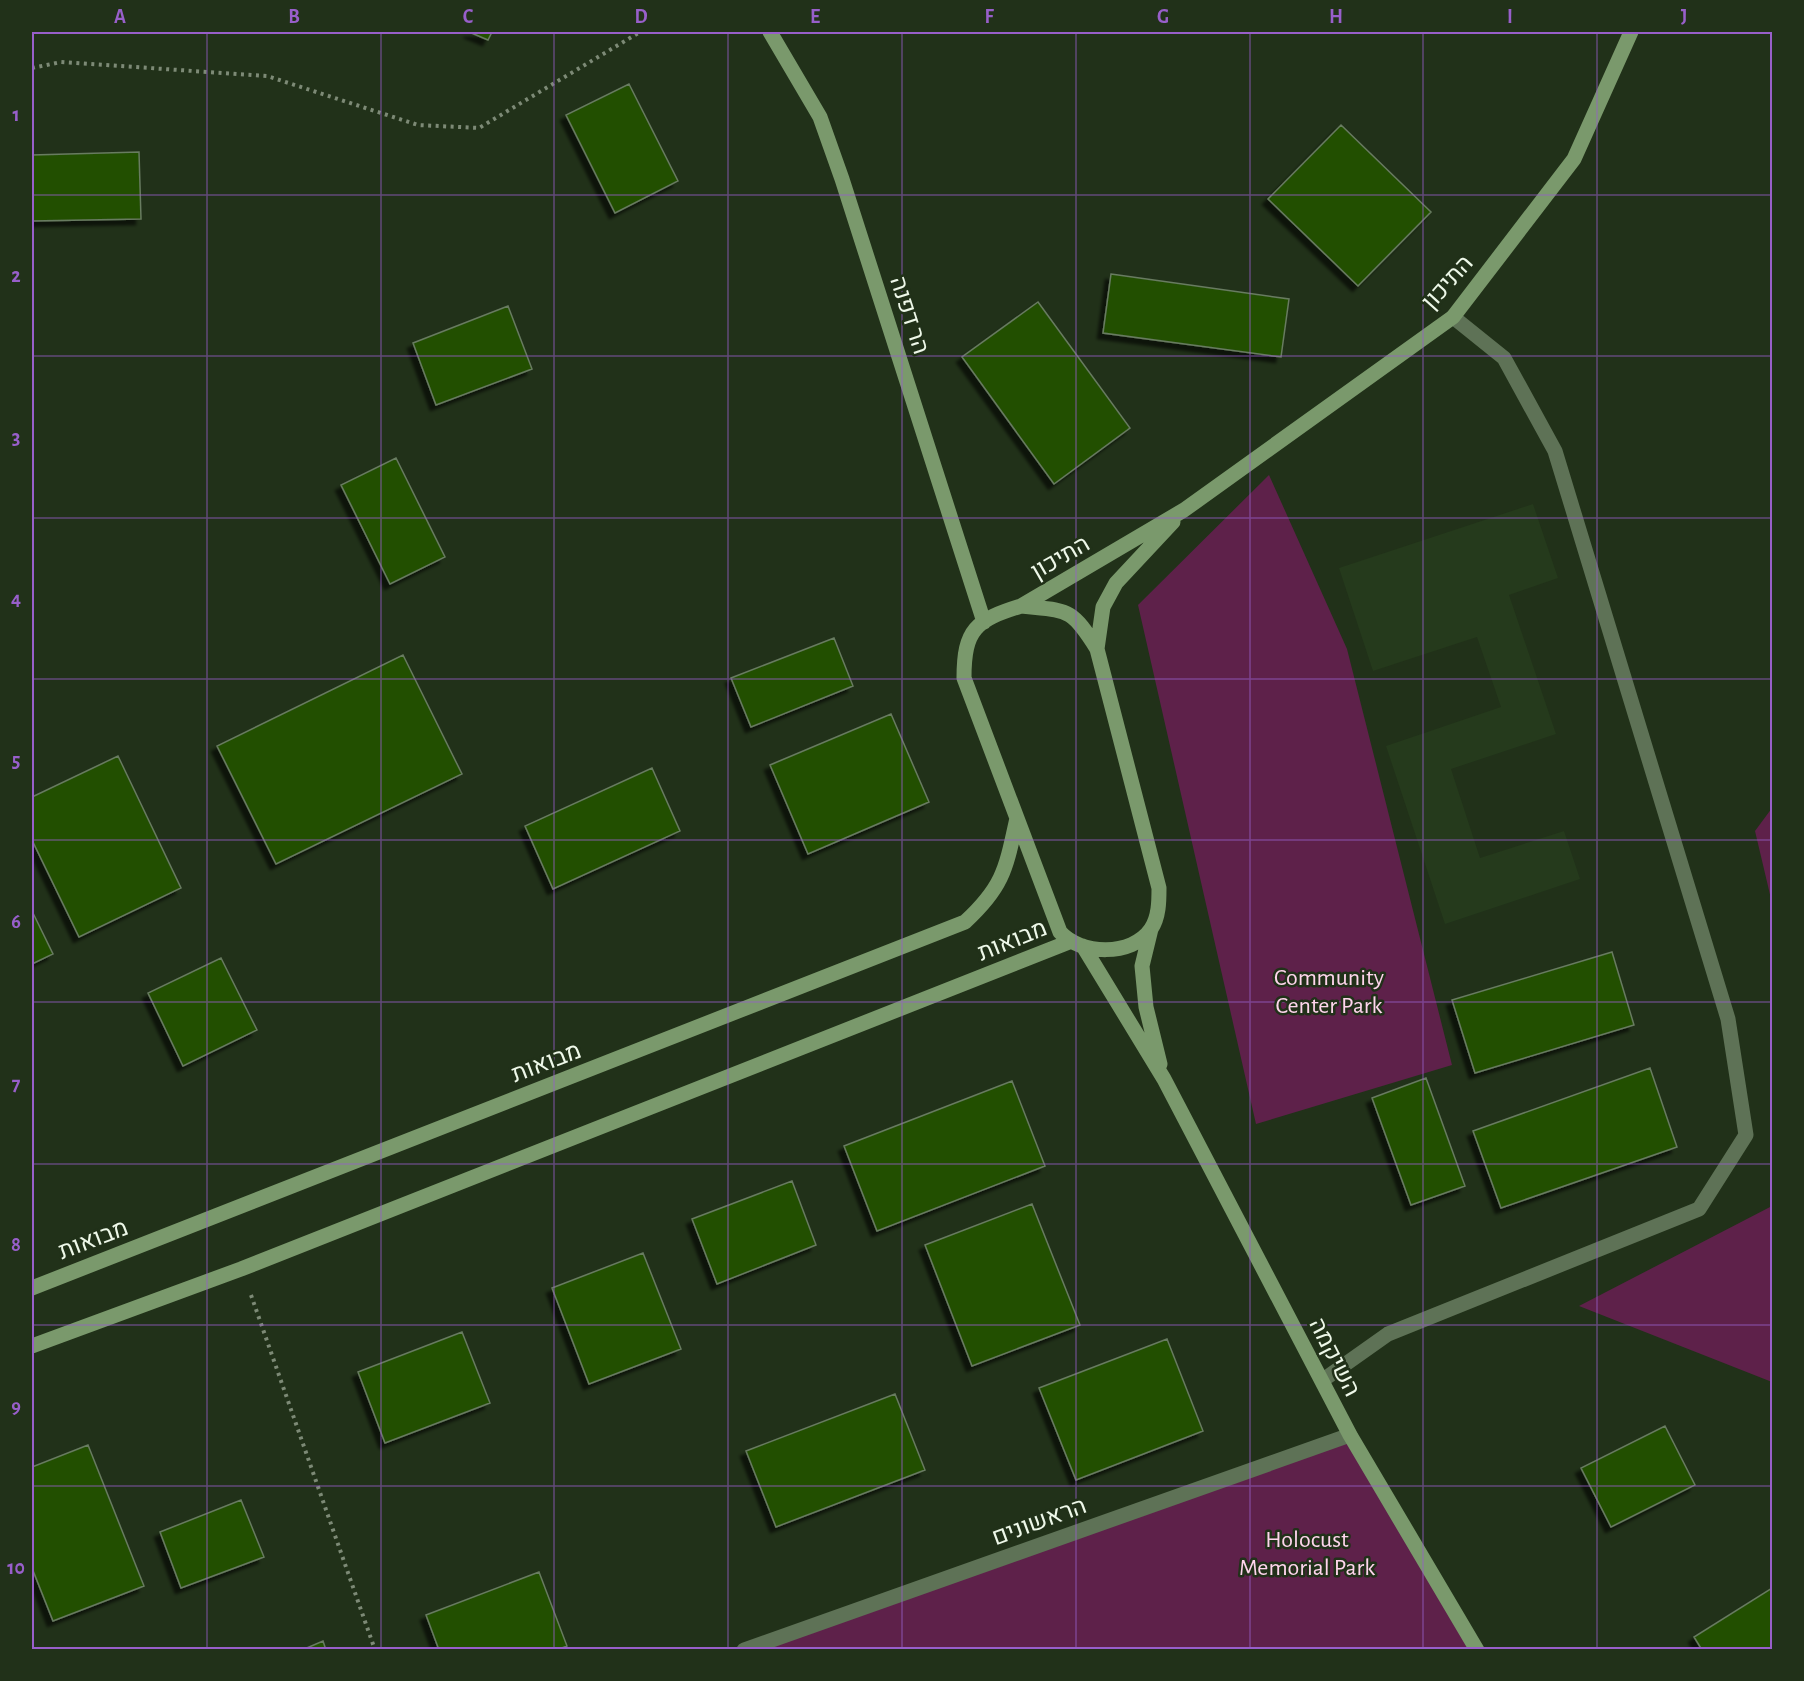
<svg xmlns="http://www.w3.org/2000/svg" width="1804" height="1681" viewBox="0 0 1804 1681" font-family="'Alegreya Sans',Heebo,sans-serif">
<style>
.built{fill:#253a1c}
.green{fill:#5e214a}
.building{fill:#244f06;stroke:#687b60;stroke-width:1.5;filter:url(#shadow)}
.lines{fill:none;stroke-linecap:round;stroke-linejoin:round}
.path{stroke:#7d8a76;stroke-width:4;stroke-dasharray:3 4.5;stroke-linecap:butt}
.lane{stroke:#5e7256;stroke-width:15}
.street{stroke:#5e7256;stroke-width:15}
.secondary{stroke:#7a996c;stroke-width:15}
.grid{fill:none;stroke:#985fca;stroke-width:1.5;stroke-opacity:0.55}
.labels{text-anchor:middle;stroke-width:5;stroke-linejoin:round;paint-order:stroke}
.street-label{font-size:24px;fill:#eef8e9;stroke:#213119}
.park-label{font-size:24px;fill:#ffd5ed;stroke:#213119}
.neatline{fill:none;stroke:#985fca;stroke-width:2}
.grid-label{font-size:20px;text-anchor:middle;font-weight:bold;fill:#985fca}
</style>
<defs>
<filter id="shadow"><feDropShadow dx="-5.5" dy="5.5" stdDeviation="1.5" flood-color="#0009"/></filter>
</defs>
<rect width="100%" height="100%" fill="#213119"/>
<path class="built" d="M1533 504 1558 578 1509 595 1556 734 1451 769 1480 858 1564 831 1580 879 1445 924 1386 746 1501 707 1477 637 1373 671 1339 568Z"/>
<path class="green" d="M1269 475 1347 649 1452 1065 1256 1124 1138 605Z
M1772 808V903L1755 831Z
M1772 1206V1382L1579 1306Z
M1350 1435 1477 1650H744Z"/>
<path class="building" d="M469 32H492L488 40Z
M629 84 678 181 615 213 566 115Z
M1341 125 1431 212 1358 286 1268 199Z
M139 152 141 219 32 221V155Z
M1111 274 1289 299 1281 357 1103 333Z
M1038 302 1130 428 1054 484 962 357Z
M508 306 532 369 436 405 413 343Z
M396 458 445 557 390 584 341 485Z
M834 638 853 686 751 727 731 678Z
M403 655 462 774 276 864 217 746Z
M891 714 929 802 808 854 770 765Z
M118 756 181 888 79 937 32 840V797Z
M652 768 680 831 553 889 525 826Z
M32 911 53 954 32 964Z
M1612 952 1634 1025 1475 1073 1452 1000Z
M221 958 257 1030 183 1066 148 993Z
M1650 1068 1677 1147 1501 1208 1473 1131Z
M1426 1078 1465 1186 1411 1205 1372 1098Z
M1012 1081 1045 1166 877 1231 844 1146Z
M792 1181 816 1245 717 1284 692 1219Z
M1032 1204 1080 1325 972 1366 925 1245Z
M643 1253 681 1349 589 1384 552 1288Z
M462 1332 490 1403 385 1443 358 1372Z
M1167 1339 1203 1431 1076 1480 1039 1388Z
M895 1394 925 1470 776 1527 746 1451Z
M1665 1426 1695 1485 1611 1527 1581 1468Z
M88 1445 144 1586 53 1621 32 1568V1467Z
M241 1500 264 1557 181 1588 160 1532Z
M539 1572 567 1646 557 1650H439L426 1615Z
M1772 1588V1650H1702L1694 1637Z
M323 1641 326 1650H302Z"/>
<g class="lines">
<path class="path" d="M32 68 61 62 267 76 418 125 479 128 640 32
M251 1295 375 1650"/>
<path class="lane" d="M1323 1380 1388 1334 1699 1209 1746 1135 1728 1019 1555 451 1504 358 1453 317"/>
<path class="street" d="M744 1650 1350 1435"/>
<path class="secondary" d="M770 32 820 117 842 179 984 622
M1021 606C1068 611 1071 607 1097 649L1159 888C1159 901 1159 917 1151 929 1132 957 1080 955 1060 932L964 678C964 629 976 620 1021 606L1184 510 1453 317 1574 159 1631 32
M1097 649 1103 607 1116 583 1173 522
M1151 929 1142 966 1146 1007 1160 1064
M1083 946 1164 1079 1350 1435 1477 1650
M32 1288 965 922C1004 886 1006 868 1017 818
M32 1346 241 1269 1069 942"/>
</g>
<path class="grid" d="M207 32V1650M381 32V1650M554 32V1650M728 32V1650M902 32V1650M1076 32V1650M1250 32V1650M1423 32V1650M1597 32V1650M32 195H1772M32 356H1772M32 518H1772M32 679H1772M32 840H1772M32 1002H1772M32 1164H1772M32 1325H1772M32 1486H1772"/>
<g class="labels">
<g class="street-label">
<text transform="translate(1447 282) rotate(-48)" y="8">התיכון</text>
<text transform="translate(910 315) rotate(72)" y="8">הר דפנה</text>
<text transform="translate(1060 557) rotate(-30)" y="8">התיכון</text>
<text transform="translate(1012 940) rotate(-22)" y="8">מבואות</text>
<text transform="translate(546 1062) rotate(-21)" y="8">מבואות</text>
<text transform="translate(93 1239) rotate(-21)" y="8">מבואות</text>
<text transform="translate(1335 1357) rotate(63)" y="8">השיקמה</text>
<text transform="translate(1039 1521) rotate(-20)" y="8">הראשונים</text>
</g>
<g class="park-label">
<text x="1329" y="985">Community<tspan x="1329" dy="28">Center Park</tspan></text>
<text x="1307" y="1547">Holocust<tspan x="1307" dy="28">Memorial Park</tspan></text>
</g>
</g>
<rect width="1804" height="1681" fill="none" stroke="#213119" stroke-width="66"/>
<rect x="33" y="33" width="1738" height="1615" class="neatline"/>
<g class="grid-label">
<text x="120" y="23">A</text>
<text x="294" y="23">B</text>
<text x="468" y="23">C</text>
<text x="641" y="23">D</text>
<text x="815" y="23">E</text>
<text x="989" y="23">F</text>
<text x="1163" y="23">G</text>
<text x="1336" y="23">H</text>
<text x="1510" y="23">I</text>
<text x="1684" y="23">J</text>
<text x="16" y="121">1</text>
<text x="16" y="282">2</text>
<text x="16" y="444">3</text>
<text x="16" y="605">4</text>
<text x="16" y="767">5</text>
<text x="16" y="928">6</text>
<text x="16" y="1090">7</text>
<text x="16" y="1251">8</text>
<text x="16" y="1413">9</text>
<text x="16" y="1574">10</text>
</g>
</svg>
